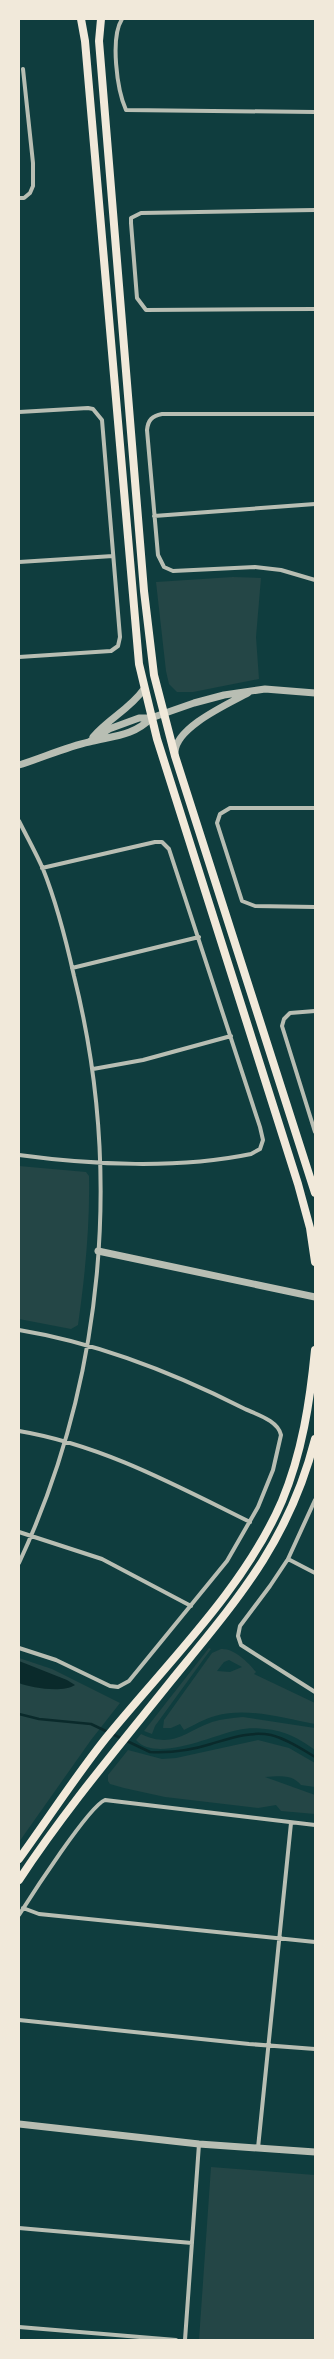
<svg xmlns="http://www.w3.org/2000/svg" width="334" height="2359" viewBox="0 0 334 2359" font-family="Inter,sans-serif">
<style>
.green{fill:#244646;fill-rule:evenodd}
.water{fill:#0a2a2b}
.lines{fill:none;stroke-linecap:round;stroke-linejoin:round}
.stream{stroke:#0a2a2b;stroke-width:2.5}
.minor{stroke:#b8beb3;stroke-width:4}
.tertiary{stroke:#b8beb3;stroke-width:7}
.secondary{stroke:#f1e9da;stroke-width:8}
</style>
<rect width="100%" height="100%" fill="#0f3d3e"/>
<path class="green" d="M233 577 261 578 256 637 259 679 193 692H177L169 684 166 671 156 582Z
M19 1166 86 1172 89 1176C90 1227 85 1275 78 1325L71 1329 19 1319Z
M209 1648 211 1649 155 1726 152 1734 144 1731Z
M221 1649C234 1648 248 1662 256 1672L254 1674 315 1703V1724C282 1718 248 1707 215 1716 204 1719 194 1725 184 1730L180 1724 171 1728H163L164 1720 212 1653ZM229 1660 242 1667 230 1672 217 1671 224 1662Z
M19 1658 52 1669 120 1703 91 1740 19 1842Z
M243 1717 315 1728V1750C300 1739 284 1730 265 1729 257 1728 246 1728 238 1730 213 1735 156 1763 136 1740L141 1734C172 1749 185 1732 212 1722 222 1719 233 1718 243 1717Z
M258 1740 289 1748 315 1763V1787L301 1785C291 1773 277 1777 265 1777L315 1795V1814L281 1811 276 1805 258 1808 165 1797 124 1788 110 1784 108 1781V1775L128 1750 162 1759 176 1758Z
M211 2167 315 2175V2340H199Z"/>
<path class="water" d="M19 1661 67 1680 75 1685C63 1693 31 1688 19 1683Z"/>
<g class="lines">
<path class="stream" d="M19 1714 39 1719 91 1724 150 1752C170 1753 192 1750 211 1744 231 1738 250 1731 271 1735 287 1739 302 1749 315 1757"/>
<path class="minor" d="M122 19C110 38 117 90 126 110L315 112
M19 198H24L30 193 33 186V163L23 69
M315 210 141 213 131 218V223L137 298 146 310 315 309
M19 412 88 408 93 409 102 420 120 637 118 646 111 651 19 657
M315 414H162C152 416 148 420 147 430L158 555 164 567 173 571 255 567 281 570 315 580
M154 516 315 504
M19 562 113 556
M315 808H230L220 814 217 823 242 901 255 906 315 907
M19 821C27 837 36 853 43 869 57 904 66 940 74 976 123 1172 104 1380 19 1563
M72 968 199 937
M315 1011 290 1013 284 1019 282 1026 315 1132
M93 1069 143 1060 231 1036
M19 1155C92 1165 179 1169 251 1154L260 1149 263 1140 260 1127 169 849 162 842H155L42 868
M19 1330C98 1343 172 1372 243 1408 255 1414 278 1420 281 1435L273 1470 258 1507 227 1561 129 1681 118 1687 110 1686 56 1660 19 1648
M19 1431C102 1445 175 1485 250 1522
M315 1500 288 1559 270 1586 240 1626 238 1636 241 1645 315 1692
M19 1532 102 1559 191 1606
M288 1559 315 1573
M23 1908 39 1914 315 1942
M19 1915C31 1896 89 1806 105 1800L315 1825
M19 2020 249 2044 315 2049
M258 2148 291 1823
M19 2228 192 2243
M19 2327 176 2340
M185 2340 199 2144"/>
<path class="tertiary" d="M93 737C108 719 130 709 144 689
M89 742 109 729 139 718H151L194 703 224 695 265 689 315 693
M175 752C176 727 228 704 248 693
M19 765C42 758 66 747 89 742 112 736 134 736 151 718
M98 1251 315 1297
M19 2124 199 2144 315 2152"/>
<path class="secondary" d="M81 19 85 41 139 664 157 739 298 1184 310 1228 315 1262
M101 19 99 41 144 591 154 675 175 756 315 1193
M19 1859C48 1819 75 1777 106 1738 166 1664 244 1589 282 1501 302 1453 310 1402 315 1350
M19 1880C65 1810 119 1746 171 1681 236 1601 289 1542 315 1439"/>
</g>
<rect width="334" height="2359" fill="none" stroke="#f1e9da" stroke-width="40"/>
</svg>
